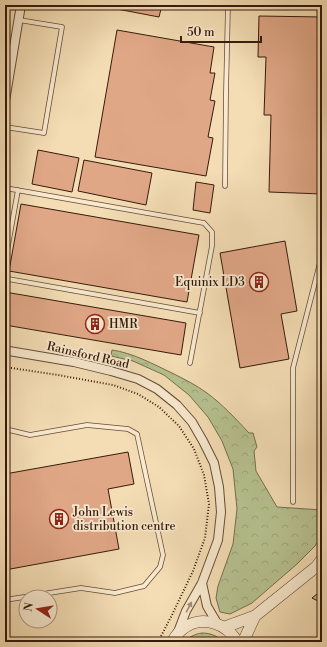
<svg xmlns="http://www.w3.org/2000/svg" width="327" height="647" viewBox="0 0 327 647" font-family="'Libre Bodoni',serif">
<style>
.grass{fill:url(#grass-dots);stroke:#766e4e}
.forest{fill:url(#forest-crowns);stroke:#766e4e}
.building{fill:#e0a787;stroke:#361b0b}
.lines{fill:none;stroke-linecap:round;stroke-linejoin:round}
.service-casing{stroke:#664c36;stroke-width:5.5}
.minor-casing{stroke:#664c36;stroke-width:10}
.tertiary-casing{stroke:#664c36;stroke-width:12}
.path{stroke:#361b0b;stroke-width:2;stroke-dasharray:1 2;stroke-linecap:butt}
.service{stroke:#f8e9cf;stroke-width:4}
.minor{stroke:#f8e9cf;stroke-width:8}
.tertiary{stroke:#f8e9cf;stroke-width:11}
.oneway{fill:#a18c77}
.labels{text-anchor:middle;stroke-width:3.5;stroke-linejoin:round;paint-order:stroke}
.poi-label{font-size:12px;fill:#361b0b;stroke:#f8e9cf;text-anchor:start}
.street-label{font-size:12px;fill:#361b0b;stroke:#f8e9cf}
</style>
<defs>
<pattern id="grass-dots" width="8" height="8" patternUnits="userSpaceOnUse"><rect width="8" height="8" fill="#b7c291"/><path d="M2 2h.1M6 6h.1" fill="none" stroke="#9ea67c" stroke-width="1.8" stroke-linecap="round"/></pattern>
<pattern id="forest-crowns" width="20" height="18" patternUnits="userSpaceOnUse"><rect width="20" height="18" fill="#b7c291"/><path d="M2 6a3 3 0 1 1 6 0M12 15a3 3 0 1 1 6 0" fill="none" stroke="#9ea67c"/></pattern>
</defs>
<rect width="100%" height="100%" fill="#f4ddb5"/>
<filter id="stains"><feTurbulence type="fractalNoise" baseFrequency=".005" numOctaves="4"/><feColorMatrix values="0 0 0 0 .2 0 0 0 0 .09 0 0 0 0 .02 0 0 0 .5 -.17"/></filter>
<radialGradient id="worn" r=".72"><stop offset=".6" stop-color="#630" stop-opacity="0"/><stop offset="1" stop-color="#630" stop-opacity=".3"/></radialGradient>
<path class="grass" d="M202 633C211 633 217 636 224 642H184C189 637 195 634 202 633Z"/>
<path class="forest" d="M112 350C133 353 153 364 172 373 184 379 196 385 207 393 222 404 236 419 249 433H253L257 447 254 451 256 471 277 507 322 510V535L315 546 297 564 252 603 230 614 220 612 216 598 218 586 233 544 237 509 233 469 222 441 208 417 189 395 164 375 133 361 111 356Z"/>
<path class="building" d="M96 5H162L159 17Z
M259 16 322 17V194L269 192 271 115H264L266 57H258Z
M117 30 214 47 210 73H215L210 100 215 101 208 137 213 138 206 176 95 157Z
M38 150 79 158 72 192 32 184Z
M84 160 152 173 146 205 78 191Z
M196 182 214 185 210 213 193 210Z
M21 204 199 235 187 302 9 271Z
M285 241 297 311 281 314 289 359 240 368 220 253Z
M5 292 186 323 181 355 5 325Z
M128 452 134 484 108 489 119 549 5 570V474Z
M322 590V603L312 598Z"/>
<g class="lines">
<defs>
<path id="service" d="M5 127 44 133 62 27 19 20
M225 186 226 93 228 5
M5 188 204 223 212 232V246L190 363
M5 262 18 190
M5 276 8 279 200 313
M5 429 30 435 87 425 128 429 137 434 163 555 160 567 144 586 115 593 81 588 5 600
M293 502V368L322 255"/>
<path id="minor" d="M5 101 21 5
M5 349 9 351 74 362 111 371 138 379 157 389 177 405 192 422 203 441 214 463 219 487 221 512 218 540 202 583 186 611 178 632
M202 583 207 606 217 623"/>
<path id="tertiary" d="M225 627 255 616 316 567 322 559
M172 642C175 637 179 631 184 628 202 615 227 623 237 642
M243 642 255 616"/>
</defs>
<use href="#service" class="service-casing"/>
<use href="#minor" class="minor-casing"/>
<use href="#tertiary" class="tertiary-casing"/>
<path class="path" d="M5 367 58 375 113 385 138 394 159 407 179 426 194 449 204 475 209 504 205 538 193 571 172 615 158 642"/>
<use href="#service" class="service"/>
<use href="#minor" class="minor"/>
<use href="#tertiary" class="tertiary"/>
</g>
<defs><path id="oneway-solid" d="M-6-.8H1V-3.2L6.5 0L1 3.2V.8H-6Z"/></defs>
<use class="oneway" href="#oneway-solid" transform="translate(189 607) rotate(-62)"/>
<defs>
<symbol id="building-ring" viewBox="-11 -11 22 22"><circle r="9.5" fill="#f8e9cf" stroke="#8f2418" stroke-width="1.5"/><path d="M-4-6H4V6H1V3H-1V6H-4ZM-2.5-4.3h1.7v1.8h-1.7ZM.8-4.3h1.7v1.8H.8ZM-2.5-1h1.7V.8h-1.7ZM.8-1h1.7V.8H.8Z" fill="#8f2418"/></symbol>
</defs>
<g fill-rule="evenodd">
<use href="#building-ring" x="248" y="271" width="22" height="22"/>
<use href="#building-ring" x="84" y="313" width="22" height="22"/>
<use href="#building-ring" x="48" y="508" width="22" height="22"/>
</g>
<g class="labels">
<g class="poi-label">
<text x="245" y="286" text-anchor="end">Equinix LD3</text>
<text x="109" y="328">HMR</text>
<text x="73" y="516">John Lewis<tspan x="73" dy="14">distribution centre</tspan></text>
</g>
<g class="street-label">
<text transform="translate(88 355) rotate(13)" y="4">Rainsford Road</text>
</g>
</g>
<rect width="327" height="647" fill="none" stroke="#f4ddb5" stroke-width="20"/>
<rect x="6" y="6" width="315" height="635" fill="none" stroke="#361b0b" stroke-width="2"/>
<rect x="10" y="10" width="307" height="627" fill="none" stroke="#361b0b"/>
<g transform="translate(38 609) rotate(282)"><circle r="19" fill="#f8e9cf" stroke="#aa9781"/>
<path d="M0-3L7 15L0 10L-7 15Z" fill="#8f2418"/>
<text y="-6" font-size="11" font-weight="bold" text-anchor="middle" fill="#361b0b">N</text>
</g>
<path d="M181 36v6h80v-6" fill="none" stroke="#361b0b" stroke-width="2"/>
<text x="187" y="36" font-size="12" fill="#361b0b" stroke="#f8e9cf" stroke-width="3" paint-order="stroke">50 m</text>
<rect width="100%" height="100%" filter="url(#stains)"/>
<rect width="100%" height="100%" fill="url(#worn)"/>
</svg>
